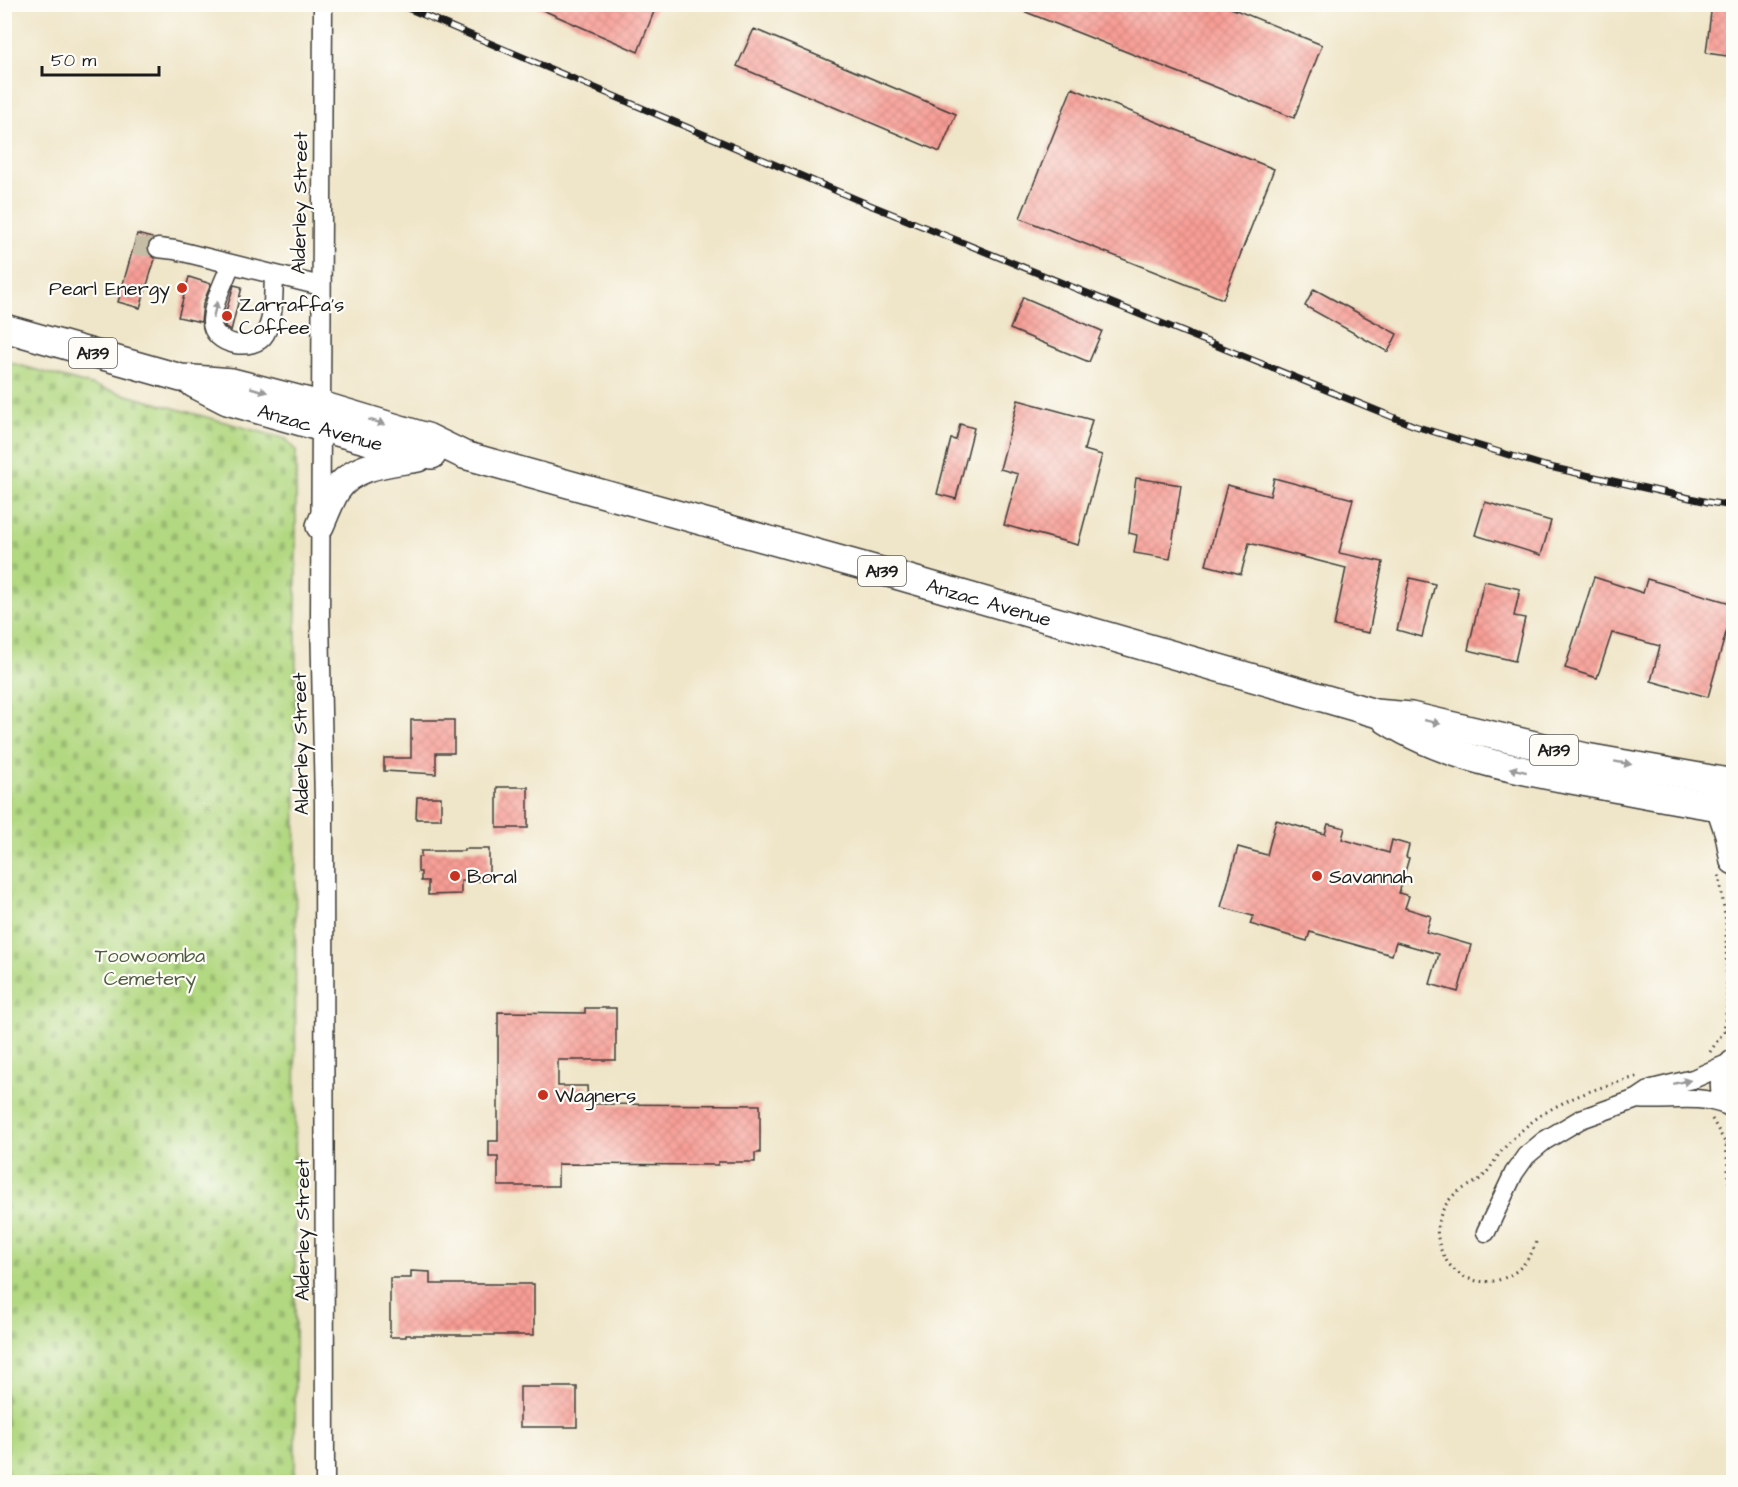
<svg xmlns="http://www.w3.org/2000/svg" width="1738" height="1487" viewBox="0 0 1738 1487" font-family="'Architects Daughter',sans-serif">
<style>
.cemetery{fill:url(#cemetery-stones);stroke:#677a4e;stroke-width:1.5}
.building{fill:url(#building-cross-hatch)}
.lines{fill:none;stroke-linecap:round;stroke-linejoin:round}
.minor-tunnel{stroke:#c5bda6;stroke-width:18;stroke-dasharray:18 9;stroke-linecap:butt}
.minor-casing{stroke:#3c3a36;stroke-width:21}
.highway-casing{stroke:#3c3a36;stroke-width:30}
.path{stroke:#3c3a36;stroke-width:3;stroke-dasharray:1.5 4.5;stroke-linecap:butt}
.minor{stroke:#fff;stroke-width:18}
.highway{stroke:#fff;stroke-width:27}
.rail-casing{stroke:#1c1c1c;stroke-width:7}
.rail{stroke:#fdfcf7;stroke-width:4.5;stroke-dasharray:14;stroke-linecap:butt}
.oneway{fill:#999}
.poi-dot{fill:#c8321e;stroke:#fdfcf7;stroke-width:2}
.labels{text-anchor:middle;stroke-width:4.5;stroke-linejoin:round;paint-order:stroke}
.shield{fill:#fdfcf7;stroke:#605f5e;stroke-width:1.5}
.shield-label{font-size:18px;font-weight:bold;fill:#1c1c1c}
.street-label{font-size:20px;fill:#1c1c1c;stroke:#fdfcf7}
.poi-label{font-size:20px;fill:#1c1c1c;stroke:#fdfcf7;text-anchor:start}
.park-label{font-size:20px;fill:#505e3f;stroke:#fdfcf7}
</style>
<defs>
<pattern id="cemetery-stones" width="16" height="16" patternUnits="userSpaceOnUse" patternTransform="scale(1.5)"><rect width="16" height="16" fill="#b2d881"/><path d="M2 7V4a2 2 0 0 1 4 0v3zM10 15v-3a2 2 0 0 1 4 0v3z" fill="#98b96f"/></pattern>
<pattern id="building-cross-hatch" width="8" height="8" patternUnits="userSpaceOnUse" patternTransform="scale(1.5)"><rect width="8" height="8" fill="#f79d95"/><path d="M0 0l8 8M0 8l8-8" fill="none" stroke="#d38780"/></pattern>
</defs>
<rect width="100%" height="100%" fill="#fdfcf7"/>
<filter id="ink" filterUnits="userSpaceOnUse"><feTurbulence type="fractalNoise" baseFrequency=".0167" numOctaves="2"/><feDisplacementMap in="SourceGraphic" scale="12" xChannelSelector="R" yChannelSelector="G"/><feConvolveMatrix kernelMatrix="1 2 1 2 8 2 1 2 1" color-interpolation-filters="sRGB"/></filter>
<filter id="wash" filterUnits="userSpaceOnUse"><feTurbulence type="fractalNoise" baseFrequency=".008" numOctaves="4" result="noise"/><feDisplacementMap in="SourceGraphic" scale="24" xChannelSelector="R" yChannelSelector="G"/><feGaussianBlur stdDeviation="1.35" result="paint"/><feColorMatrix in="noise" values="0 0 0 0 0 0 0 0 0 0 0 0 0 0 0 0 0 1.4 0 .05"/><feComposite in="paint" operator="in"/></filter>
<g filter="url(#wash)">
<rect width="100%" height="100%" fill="#efe5c8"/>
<path class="cemetery" d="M4 361 286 439 296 451 295 1482H5Z"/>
<g id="blocks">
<path class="building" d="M529 4H657L638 52Z
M1221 4 1322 45 1294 118 1008 5Z
M1712 4H1734V57L1706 53Z
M754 29 956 114 940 152 737 66Z
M1072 88 1274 169 1223 299 1020 218Z
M137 234 152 238 147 247 148 253 155 259 140 308 118 302Z
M189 277 211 284 203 304 201 322 178 317Z
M234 285 242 287 231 331 226 328 223 321Z
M1314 289 1397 334 1388 352 1305 306Z
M1023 297 1102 331 1089 362 1010 329Z
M1018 400 1092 420 1084 450 1102 455 1078 545 1004 525 1018 474 1000 469Z
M960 424 974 428 956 499 937 494 951 439 956 440Z
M1136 478 1181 485 1170 559 1134 553 1137 535 1129 533Z
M1274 478 1353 499 1339 553 1383 562 1369 633 1334 626 1346 568 1249 543 1241 574 1206 565 1227 485 1270 496Z
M1485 502 1551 521 1541 555 1475 535Z
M1594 577 1643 593 1647 579 1734 604 1708 697 1651 681 1660 646 1612 633 1597 678 1565 668Z
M1410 578 1435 584 1422 637 1397 630Z
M1484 581 1520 589 1514 616 1525 618 1515 661 1468 650Z
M411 720H454V753H436V774L384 771V758H411Z
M497 787H528V828H497Z
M417 797H441V819H416Z
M1276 820 1325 834 1328 824 1345 828 1342 839 1389 853 1392 840 1409 845 1406 857 1409 858 1399 893 1409 896 1405 908 1431 916 1426 932 1471 945 1458 992 1430 984 1439 954 1396 942 1392 955 1310 932 1307 941 1250 924 1253 916 1221 907 1238 847 1267 855Z
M464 849H489V881H461V894L428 895V881H421V872H418V857H421V851H464Z
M585 1008H616V1060H558V1086H587L588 1104 760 1105V1153H755V1162H718V1165L558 1164V1186H498V1157H489V1141H498V1012L585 1013Z
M411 1271 430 1272V1284H534V1335H406V1337H390V1278H411Z
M520 1387H577V1427H520Z"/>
</g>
</g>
<g filter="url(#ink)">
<use href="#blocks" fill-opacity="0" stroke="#3c3a36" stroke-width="1.5"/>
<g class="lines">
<path class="minor-tunnel" d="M134 246 158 248"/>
<defs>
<path id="minor" d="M323 4 320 618 324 804 325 1482
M158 248 175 250 321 286
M231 264C224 282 213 302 212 321 211 345 254 353 265 334 275 316 273 294 274 275
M1731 1060C1716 1074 1716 1096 1732 1109
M1637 1099C1669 1102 1696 1093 1728 1106
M1486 1232 1514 1173 1526 1156 1544 1141 1581 1119 1637 1099 1652 1089 1693 1079 1727 1064"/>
<g id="highway">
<path id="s1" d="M4 328 181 378 232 382 321 405 427 437 464 455 899 576 1375 713 1411 716 1586 757 1734 783"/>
<path id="s2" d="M194 384 227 401 369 441 432 455"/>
<path d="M320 526C325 515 330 501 336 491 354 464 389 463 418 458"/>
<path d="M1386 720C1449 761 1530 772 1603 786 1646 794 1690 803 1734 809"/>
<path d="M1720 807 1729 834 1734 861"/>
</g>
</defs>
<use href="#minor" class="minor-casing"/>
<use href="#highway" class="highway-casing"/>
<path class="path" d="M1724 1031H1734
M1710 1052 1724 1031 1727 1005 1726 921 1719 875
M1712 1119 1726 1144 1730 1197 1731 1482
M1726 1144 1734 1143
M1536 1242C1519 1296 1447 1295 1438 1238 1435 1222 1444 1203 1456 1193 1463 1188 1472 1185 1480 1179 1488 1173 1493 1163 1499 1154 1506 1146 1513 1138 1521 1131 1553 1101 1599 1087 1640 1076"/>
<use href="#minor" class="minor"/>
<use href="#highway" class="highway"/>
<defs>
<path id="rail" d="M398 4 865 203 1415 426 1545 466 1708 502 1734 506"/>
</defs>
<use href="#rail" class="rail-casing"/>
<use href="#rail" class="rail"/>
</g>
<defs><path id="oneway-solid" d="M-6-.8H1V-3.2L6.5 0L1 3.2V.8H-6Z" transform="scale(1.5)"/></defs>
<g class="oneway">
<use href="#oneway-solid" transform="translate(215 310) rotate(-76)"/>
<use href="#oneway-solid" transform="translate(259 390) rotate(16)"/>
<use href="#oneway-solid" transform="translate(377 422) rotate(17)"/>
<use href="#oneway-solid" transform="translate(1432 722) rotate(14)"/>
<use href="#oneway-solid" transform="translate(1623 763) rotate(10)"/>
<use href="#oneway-solid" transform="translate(1518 770) rotate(-166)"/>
<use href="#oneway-solid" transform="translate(1682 1082) rotate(-12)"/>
</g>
</g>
<g class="poi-dot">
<circle cx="182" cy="288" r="6"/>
<circle cx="227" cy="316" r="6"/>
<circle cx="455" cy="876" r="6"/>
<circle cx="1317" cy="876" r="6"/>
<circle cx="543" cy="1095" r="6"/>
</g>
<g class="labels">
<g class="shield">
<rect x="69" y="338" width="48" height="30" rx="4.5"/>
<rect x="858" y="556" width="48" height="30" rx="4.5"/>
<rect x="1530" y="735" width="48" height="30" rx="4.5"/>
</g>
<g class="shield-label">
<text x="93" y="359">A139</text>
<text x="882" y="577">A139</text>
<text x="1554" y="756">A139</text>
</g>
<g class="street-label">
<text transform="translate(299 203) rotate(-89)" y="7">Alderley Street</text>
<text dy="7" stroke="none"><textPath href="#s2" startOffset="134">Anzac Avenue</textPath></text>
<text dy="7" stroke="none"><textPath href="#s1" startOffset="1024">Anzac Avenue</textPath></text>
<text transform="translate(300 744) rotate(-91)" y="7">Alderley Street</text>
<text transform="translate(302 1230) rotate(-90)" y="7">Alderley Street</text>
</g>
<g class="poi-label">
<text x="170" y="295" text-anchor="end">Pearl Energy</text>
<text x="239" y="311">Zarraffa's<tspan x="239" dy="23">Coffee</tspan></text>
<text x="467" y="883">Boral</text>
<text x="1329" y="883">Savannah</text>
<text x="555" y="1102">Wagners</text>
</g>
<g class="park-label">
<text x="150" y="962">Toowoomba<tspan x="150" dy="23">Cemetery</tspan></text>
</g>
</g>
<rect width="1738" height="1487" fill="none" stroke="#fdfcf7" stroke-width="24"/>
<path d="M42 66v9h117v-9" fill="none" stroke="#1c1c1c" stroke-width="3"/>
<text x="51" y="66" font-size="18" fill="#1c1c1c" stroke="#fdfcf7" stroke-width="4.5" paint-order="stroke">50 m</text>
</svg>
